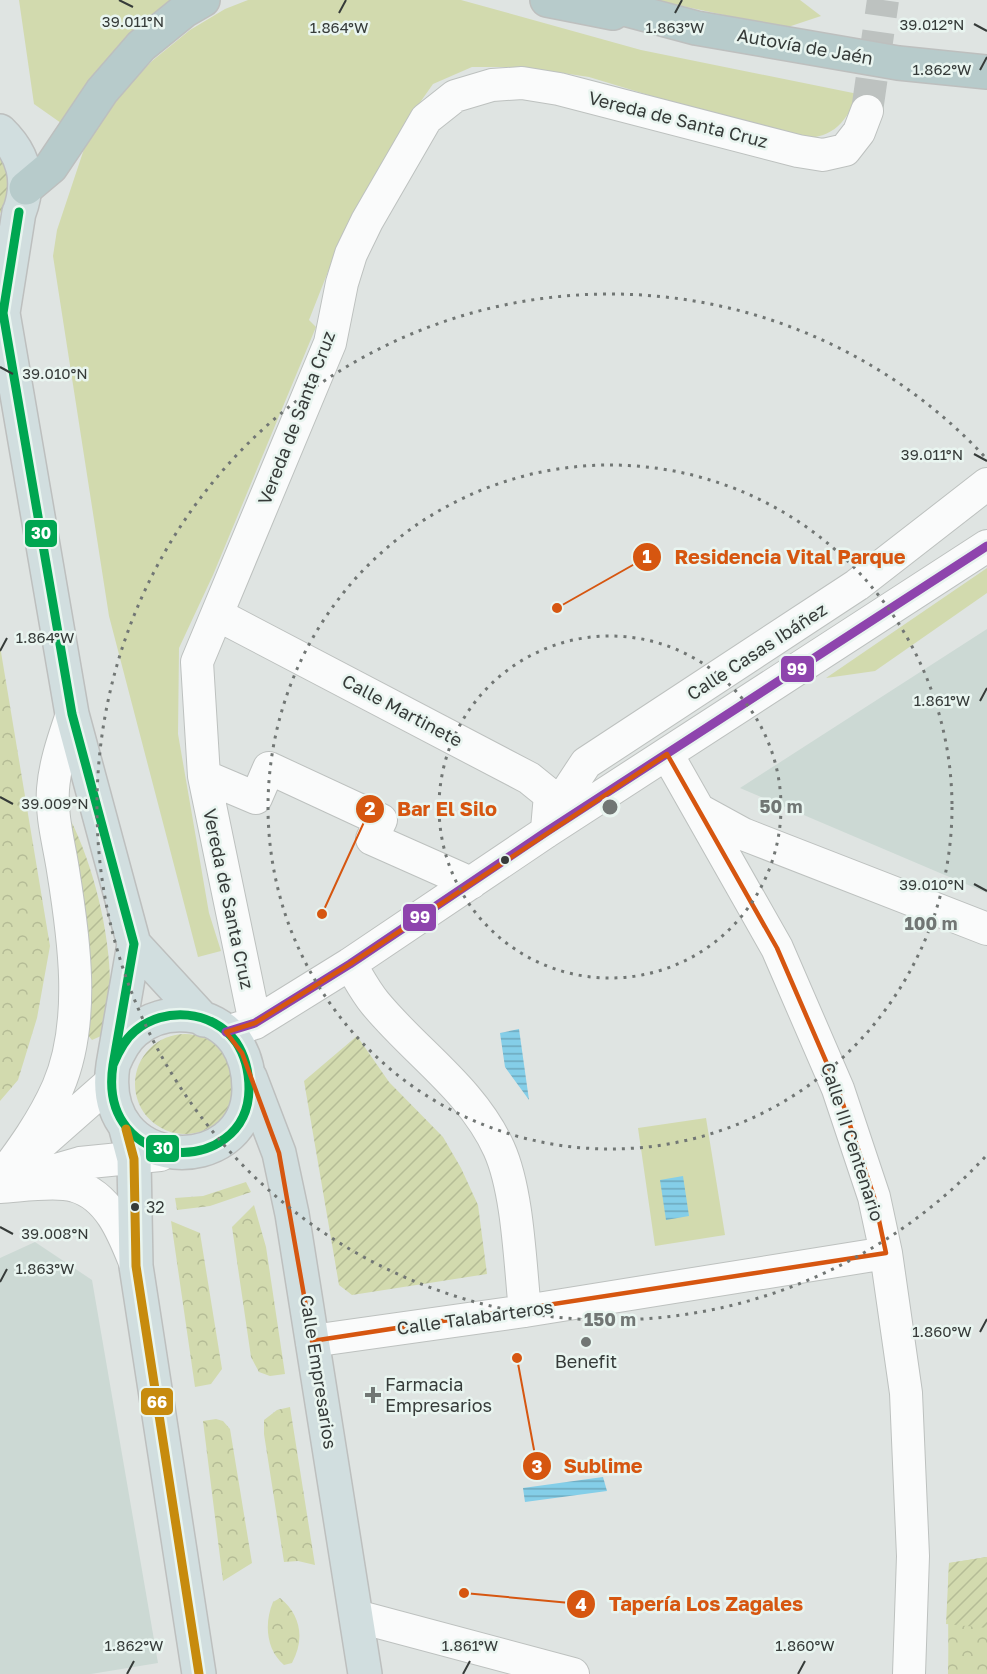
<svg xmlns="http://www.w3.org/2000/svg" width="987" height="1674" viewBox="0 0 987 1674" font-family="'Golos Text',sans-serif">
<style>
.built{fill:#ccd9d4}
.grass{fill:#d2daae}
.forest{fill:url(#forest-crowns)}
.garden{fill:url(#garden-furrows)}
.water{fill:url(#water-rules)}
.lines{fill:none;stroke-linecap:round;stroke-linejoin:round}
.minor-tunnel{stroke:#bdc2c0;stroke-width:32;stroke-dasharray:32 16;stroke-linecap:butt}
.minor-casing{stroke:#bdc1bf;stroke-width:34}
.major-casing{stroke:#bdbfbe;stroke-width:36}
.highway-casing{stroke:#bdbfbe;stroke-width:36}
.minor{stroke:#fafbfb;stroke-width:32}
.major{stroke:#d1dedf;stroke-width:33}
.highway{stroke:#b7cbcb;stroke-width:33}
.bus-1-casing{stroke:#e9f5f0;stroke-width:14}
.bus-2-casing{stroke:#e9f5f0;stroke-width:14}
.bus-3-casing{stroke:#e9f5f0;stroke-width:14}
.bus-1{stroke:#00a651;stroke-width:9}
.bus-2{stroke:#8e44ad;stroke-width:9}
.bus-3{stroke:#c78b0e;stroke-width:9}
.marked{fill:none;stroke:#d65610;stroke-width:4.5;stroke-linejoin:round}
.ticks{fill:none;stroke:#363b39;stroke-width:2}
.ring{fill:none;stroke:#717674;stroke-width:3;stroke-dasharray:3 6}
.bus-dot{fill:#363b39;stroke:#e9f5f0;stroke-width:2}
.poi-dot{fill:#717674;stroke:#e9f5f0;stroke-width:2}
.labels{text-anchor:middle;stroke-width:5;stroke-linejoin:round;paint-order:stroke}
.bus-label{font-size:16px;fill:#363b39;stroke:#e9f5f0;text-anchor:start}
.street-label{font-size:18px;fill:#363b39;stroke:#e9f5f0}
.poi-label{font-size:18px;fill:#363b39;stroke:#e9f5f0}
.ticks-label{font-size:15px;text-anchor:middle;fill:#363b39;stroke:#e9f5f0;stroke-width:5;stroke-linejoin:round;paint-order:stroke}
.centre{fill:#717674;stroke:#e9f5f0;stroke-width:3}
.ring-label{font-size:18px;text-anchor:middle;font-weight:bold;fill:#717674;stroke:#e9f5f0;stroke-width:5;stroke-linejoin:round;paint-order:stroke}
.leader{fill:none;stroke:#d65610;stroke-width:2}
.callout-dot{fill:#d65610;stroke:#e9f5f0;stroke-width:2}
.mark-label{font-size:18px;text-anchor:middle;font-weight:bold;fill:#fff}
.callout-label{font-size:20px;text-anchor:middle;font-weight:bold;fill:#d65610;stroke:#e9f5f0;stroke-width:5;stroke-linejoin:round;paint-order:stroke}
.line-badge{stroke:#e9f5f0;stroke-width:2}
.badge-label{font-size:16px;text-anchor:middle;font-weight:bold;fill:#fff}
</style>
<defs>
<pattern id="forest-crowns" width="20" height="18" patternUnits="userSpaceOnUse" patternTransform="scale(1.5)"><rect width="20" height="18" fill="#d2daae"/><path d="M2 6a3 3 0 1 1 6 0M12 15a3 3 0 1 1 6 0" fill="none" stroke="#b5bc96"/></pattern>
<pattern id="garden-furrows" width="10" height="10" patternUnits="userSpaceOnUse" patternTransform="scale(1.5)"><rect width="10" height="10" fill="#d2daae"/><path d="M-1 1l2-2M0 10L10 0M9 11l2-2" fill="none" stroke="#b5bc96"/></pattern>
<pattern id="water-rules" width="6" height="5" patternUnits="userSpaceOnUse" patternTransform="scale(1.5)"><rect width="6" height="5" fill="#84cee8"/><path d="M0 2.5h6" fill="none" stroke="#6da8bd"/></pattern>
</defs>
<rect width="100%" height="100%" fill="#dfe4e2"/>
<path class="built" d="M987 629V893L740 788Z
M35 1242 92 1280 158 1663 91 1674H0V1258Z"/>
<path class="grass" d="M19 0H179C130 41 96 69 61 123L34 104Z
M248 0H461L641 50 858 94C844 127 831 139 794 139L589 77 523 67H472L433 84 407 121 342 236 309 320 316 327 213 575 179 648 178 734 209 913 221 951 198 957 109 616 53 256 57 230 84 149 119 96 152 61 190 30 225 9Z
M654 0H800L821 16 785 28Z
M987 568V593L875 671 826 678Z
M706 1118 725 1235 655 1246 638 1128Z"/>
<path class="forest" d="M0 646 50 946 37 1018 18 1080 0 1101Z
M246 1182 251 1192 210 1206 177 1210 175 1198 203 1196Z
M254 1205 266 1247 285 1374 270 1376 259 1372 251 1357 232 1227Z
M171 1221 200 1233 222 1369 211 1384 195 1387Z
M290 1407 315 1565 298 1561 284 1562 264 1434V1420L277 1410Z
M216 1419 223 1421 230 1429 252 1563 223 1581 203 1421Z
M987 1557V1674H948C949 1637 947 1601 949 1563Z
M280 1598C301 1615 305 1639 292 1663L284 1665C266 1650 264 1623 273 1602Z"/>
<path class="garden" d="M0 146 13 172 6 207 0 213Z
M70 819C96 870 115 951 109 1009 108 1018 104 1028 101 1036L92 1040 86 1033Z
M135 1084a50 50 0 1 1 100 0a50 50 0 1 1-100 0Z
M357 1036 389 1082 443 1137 461 1168 478 1205 487 1274 352 1295 339 1285 304 1081Z
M987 1557V1628L946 1624 949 1563Z"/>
<path class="water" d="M519 1029 529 1100 505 1067 500 1033Z
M683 1176 689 1216 666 1220 660 1180Z
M603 1477 607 1491 525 1502 523 1488Z"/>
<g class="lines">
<path class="minor-tunnel" d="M867 111 883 0"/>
<defs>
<path id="minor" d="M218 615 529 778 550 795 547 829
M667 754 777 948 838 1089 874 1197 886 1253 906 1393 913 1556 909 1674
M204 776 256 798 269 768 381 820 372 839 471 883
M701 811 743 834 987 929
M546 832 559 804 586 763 857 585 987 484
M350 964C358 977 365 991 375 1003 415 1052 472 1089 499 1149 518 1191 520 1264 525 1311
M255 1023 204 776 197 662 330 343 342 283 351 254 367 221 426 119 455 96 492 85 522 83 559 89 798 151 823 155 845 150 859 132 867 111
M236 1029 255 1023 350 964 546 832 987 546
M34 1150 110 1083
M35 1176 80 1163 160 1155
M0 1179C22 1150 43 1121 58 1087 86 1022 74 938 63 870 59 844 51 816 53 789 55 763 64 738 72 714
M0 1187C20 1186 56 1180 75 1186 110 1196 124 1235 136 1265
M312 1341 525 1311 886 1253
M356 1616 573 1674"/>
<path id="major" d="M0 131C24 154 31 181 19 213
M19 212 3 313 72 714 134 944 113 1065C96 1175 248 1179 249 1089 249 1072 246 1057 236 1042 213 1010 164 1006 135 1031 124 1040 118 1053 113 1065
M134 944 204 1020
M250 1077 279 1153 292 1214 365 1674
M126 1129 134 1159 136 1266 199 1674"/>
<path id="highway" d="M547 0 613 13
M591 0 696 28 898 63 987 72
M26 188 51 167 102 91 141 46 184 11 203 0"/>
</defs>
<use href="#minor" class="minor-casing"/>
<use href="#major" class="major-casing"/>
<use href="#highway" class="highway-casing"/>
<use href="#minor" class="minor"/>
<use href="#major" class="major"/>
<use href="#highway" class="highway"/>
<defs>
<path id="bus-1" d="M19 212 3 313 72 714 134 944 113 1065C96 1175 248 1179 249 1089 249 1072 246 1057 236 1042 213 1010 164 1006 135 1031 124 1040 118 1053 113 1065"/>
<path id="bus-2" d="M226 1032 255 1023 350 964 546 832 987 546"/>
<path id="bus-3" d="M126 1129 134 1159 136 1266 199 1674"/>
</defs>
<use href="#bus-1" class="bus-1-casing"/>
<use href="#bus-2" class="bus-2-casing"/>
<use href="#bus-3" class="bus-3-casing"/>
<use href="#bus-1" class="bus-1"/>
<use href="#bus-2" class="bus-2"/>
<use href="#bus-3" class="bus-3"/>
</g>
<path class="marked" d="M667 754 777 948 838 1089 874 1197 886 1253 312 1341 279 1153 242 1053 226 1032 255 1023 350 964Z"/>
<path class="ticks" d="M119 0 133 7M339 13 346 0M675 13 682 0M974 24 987 31M980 70 987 57M0 367 13 374M974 454 987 461M0 651 7 638M980 701 987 688M0 797 13 804M974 884 987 891M0 1227 13 1234M0 1282 7 1269M980 1332 987 1319M127 1674 134 1661M463 1674 470 1661M798 1674 805 1661"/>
<g class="ring">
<circle cx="610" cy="807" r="171"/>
<circle cx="610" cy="807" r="342"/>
<path d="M985 1157A513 513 0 1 1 985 457"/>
</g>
<g class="bus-dot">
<circle cx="505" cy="860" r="5"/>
<circle cx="135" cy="1207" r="5"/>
</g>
<g class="poi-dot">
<circle cx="586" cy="1342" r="6"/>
<path d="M370 1386h6v6h6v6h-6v6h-6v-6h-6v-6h6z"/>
</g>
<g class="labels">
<g class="bus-label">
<text x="146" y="1213">32</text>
</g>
<g class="street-label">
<text transform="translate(805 47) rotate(10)" y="6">Autovía de Jaén</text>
<text transform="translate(678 120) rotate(14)" y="6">Vereda de Santa Cruz</text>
<text transform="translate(297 418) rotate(-69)" y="6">Vereda de Santa Cruz</text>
<text transform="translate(757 652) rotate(-33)" y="6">Calle Casas Ibáñez</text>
<text transform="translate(402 711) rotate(28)" y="6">Calle Martinete</text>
<text transform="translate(228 899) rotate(78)" y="6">Vereda de Santa Cruz</text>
<text transform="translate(852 1142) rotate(72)" y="6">Calle III Centenario</text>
<text transform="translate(475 1318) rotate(-8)" y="6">Calle Talabarteros</text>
<text transform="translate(318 1372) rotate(81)" y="6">Calle Empresarios</text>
</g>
<g class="poi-label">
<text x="586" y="1368">Benefit</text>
<text x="385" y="1391" text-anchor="start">Farmacia<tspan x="385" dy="21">Empresarios</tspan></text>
</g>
</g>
<g class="ticks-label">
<text x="133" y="27">39.011°N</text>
<text x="932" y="30">39.012°N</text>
<text x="339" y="33">1.864°W</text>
<text x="675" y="33">1.863°W</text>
<text x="942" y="75">1.862°W</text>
<text x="55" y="379">39.010°N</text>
<text x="932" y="460">39.011°N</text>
<text x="45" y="643">1.864°W</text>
<text x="942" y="706">1.861°W</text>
<text x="55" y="809">39.009°N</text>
<text x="932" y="890">39.010°N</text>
<text x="55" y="1239">39.008°N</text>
<text x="45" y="1274">1.863°W</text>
<text x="942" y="1337">1.860°W</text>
<text x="134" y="1651">1.862°W</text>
<text x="470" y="1651">1.861°W</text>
<text x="805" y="1651">1.860°W</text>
</g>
<circle cx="610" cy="807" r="9" class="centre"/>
<g class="ring-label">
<text x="781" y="813">50 m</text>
<text x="931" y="930">100 m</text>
<text x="610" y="1326">150 m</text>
</g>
<path class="leader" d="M557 608L647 557M322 914L370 809M517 1358L537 1466M464 1593L581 1604"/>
<g class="callout-dot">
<circle cx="557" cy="608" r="6"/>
<circle cx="322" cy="914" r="6"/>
<circle cx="517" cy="1358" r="6"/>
<circle cx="464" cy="1593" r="6"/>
<circle cx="647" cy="557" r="15"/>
<circle cx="370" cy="809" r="15"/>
<circle cx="537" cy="1466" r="15"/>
<circle cx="581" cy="1604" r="15"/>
</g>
<g class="mark-label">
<text x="647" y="563">1</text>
<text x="370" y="815">2</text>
<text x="537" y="1473">3</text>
<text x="581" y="1611">4</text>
</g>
<g class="callout-label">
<text x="790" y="564">Residencia Vital Parque</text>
<text x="447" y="816">Bar El Silo</text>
<text x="603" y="1473">Sublime</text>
<text x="706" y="1611">Tapería Los Zagales</text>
</g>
<g class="line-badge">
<rect x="24" y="519" width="34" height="29" rx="6" fill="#00a651"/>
<rect x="780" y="655" width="35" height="28" rx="6" fill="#8e44ad"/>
<rect x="402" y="903" width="35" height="29" rx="6" fill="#8e44ad"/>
<rect x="145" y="1134" width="35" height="29" rx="6" fill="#00a651"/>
<rect x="140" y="1387" width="34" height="29" rx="6" fill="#c78b0e"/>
</g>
<g class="badge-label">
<text x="41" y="539">30</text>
<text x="797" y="675">99</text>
<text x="420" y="923">99</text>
<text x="163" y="1154">30</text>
<text x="157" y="1408">66</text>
</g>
</svg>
